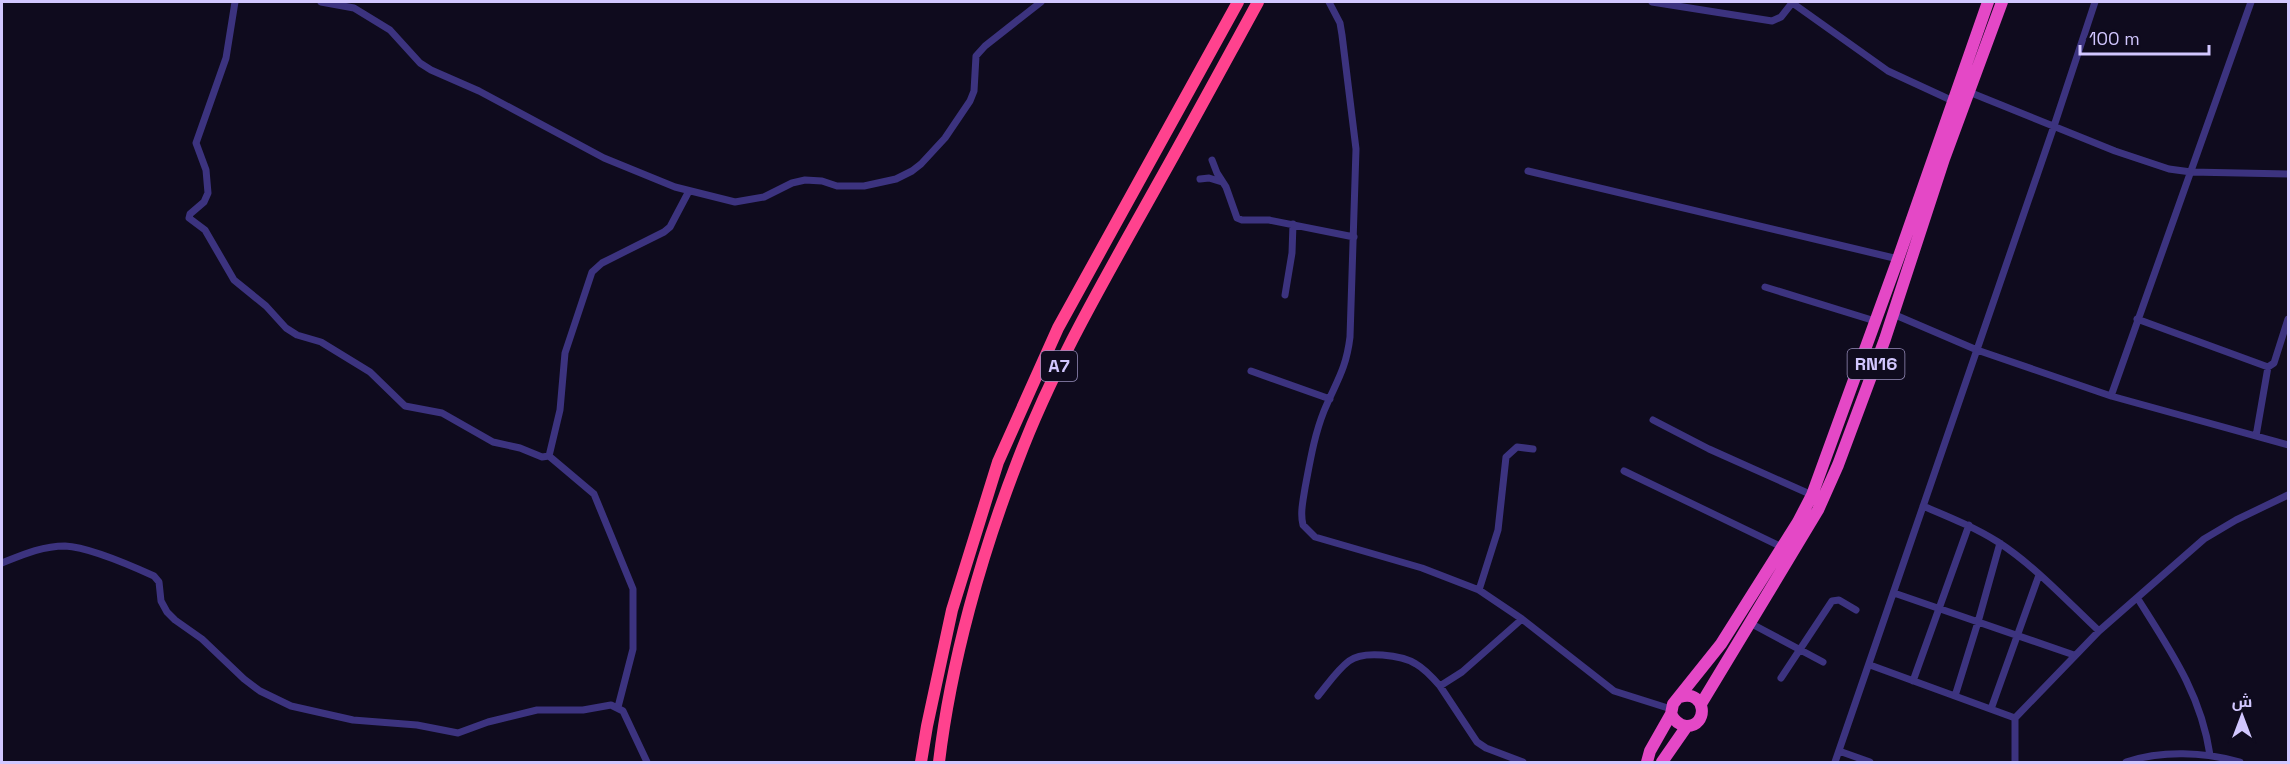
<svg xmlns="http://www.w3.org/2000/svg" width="2290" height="764" viewBox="0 0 2290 764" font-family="'Space Grotesk',Cairo,sans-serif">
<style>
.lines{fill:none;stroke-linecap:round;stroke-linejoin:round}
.minor{stroke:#3c337f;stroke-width:7}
.trunk{stroke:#e448c6;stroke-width:12}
.motorway{stroke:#ff428e;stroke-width:12}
.labels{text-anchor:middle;stroke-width:4.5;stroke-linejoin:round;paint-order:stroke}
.shield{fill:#0f0b1e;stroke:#988fbc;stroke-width:1.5}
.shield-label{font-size:18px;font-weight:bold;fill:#d2c7ff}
</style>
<rect width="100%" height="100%" fill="#0f0b1e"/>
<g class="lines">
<path class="minor" d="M235 2 226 58 196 143 206 170 208 193 204 202 190 214 189 218 205 230 234 280 266 306 286 328 297 335 321 342 370 372 405 406 442 413 493 442 520 448 542 457 549 456 560 410 565 353 592 272 602 263 664 232 670 227 689 191
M321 2 354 8 390 30 420 63 431 70 479 91 604 158 675 187 735 202 764 197 792 183 805 180 822 181 837 186H864L896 179 912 171 921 164 945 138 970 101 974 91 976 56 985 46 1041 2
M1329 2 1340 23 1342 35 1356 149 1350 337C1346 370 1336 382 1324 411 1314 436 1310 462 1305 488 1303 501 1300 513 1303 525L1315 537 1422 568 1479 590 1522 619 1614 691 1671 709
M1652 2 1772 21 1781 17 1792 3
M1791 2 1888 71 1953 101
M1969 92 2115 151 2169 169 2191 172 2288 174
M1212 160 1217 173 1226 187 1237 218 1242 220H1269L1354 237
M1528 171 1898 259
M1200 179 1209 178 1222 182
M1765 287 1875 321
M1285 295 1292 253 1293 224
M1893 314 1977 350 2111 396 2288 445
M2137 319 2268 367 2274 363 2288 319
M1251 371 1330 399
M2111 396 2251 2
M1653 420 1709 449 1812 495
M2256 436 2268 367
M549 456 594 494 633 589V649L618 707
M1624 471 1782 547
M1923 506C1949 517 1974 527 1998 542 2035 566 2067 601 2099 631
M2 563C22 555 42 546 65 546 88 547 132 566 154 576L159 582 161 601 167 612 175 620 202 639 244 679 260 691 291 706 353 720 417 725 458 733 488 722 537 710H583L611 705 623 711 647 762
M1479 590 1498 530 1506 457 1517 447 1533 449
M1894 593 2074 655
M2138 599C2170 650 2201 694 2210 755
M1750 623 1823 662
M1870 665 2015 718
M1781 678 1832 601 1839 600 1856 610
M1913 681 1969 525
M1440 686 1477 742 1486 748 1523 762
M1318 696C1328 684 1337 670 1349 661 1363 650 1402 655 1416 664 1425 669 1433 678 1440 686L1462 672 1522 619
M1955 696 1978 622 2000 543
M1991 709 2039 575
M1839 751 1870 762
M1835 762 2054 126 2095 2
M2015 762V718L2099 631 2204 539 2236 520 2288 495
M2126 762C2162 750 2204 752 2240 762"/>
<path class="trunk" d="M1701 704 1818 510 1838 465 1885 339 1944 159 2002 2
M1671 714C1674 720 1678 725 1686 726 1709 727 1707 689 1680 697
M1647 762 1650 751 1671 714 1673 704 1721 644 1798 522 1812 495 1898 259 1988 2
M1662 762 1687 726"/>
<path class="motorway" d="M921 762 927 726 952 610 998 462 1058 328 1238 2
M939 762C951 662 981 555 1018 460 1054 365 1106 277 1155 189 1190 127 1224 64 1258 2"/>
</g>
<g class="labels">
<g class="shield">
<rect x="1847.5" y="349" width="57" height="30" rx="4.5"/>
<rect x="1041" y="351" width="36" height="30" rx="4.5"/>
</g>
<g class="shield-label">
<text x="1876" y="370">RN16</text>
<text x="1059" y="372">A7</text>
</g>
</g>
<rect width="2290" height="764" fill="none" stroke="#d2c7ff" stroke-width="6"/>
<g transform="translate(2242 716)" stroke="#0f0b1e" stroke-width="4.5" paint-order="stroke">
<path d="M0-4.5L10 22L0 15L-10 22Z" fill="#d2c7ff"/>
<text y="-9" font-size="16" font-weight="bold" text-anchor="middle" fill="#d2c7ff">ش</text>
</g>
<path d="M2080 45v9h129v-9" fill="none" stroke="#d2c7ff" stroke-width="3"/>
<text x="2089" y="45" font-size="18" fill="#d2c7ff" stroke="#0f0b1e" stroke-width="4.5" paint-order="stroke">100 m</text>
</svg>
